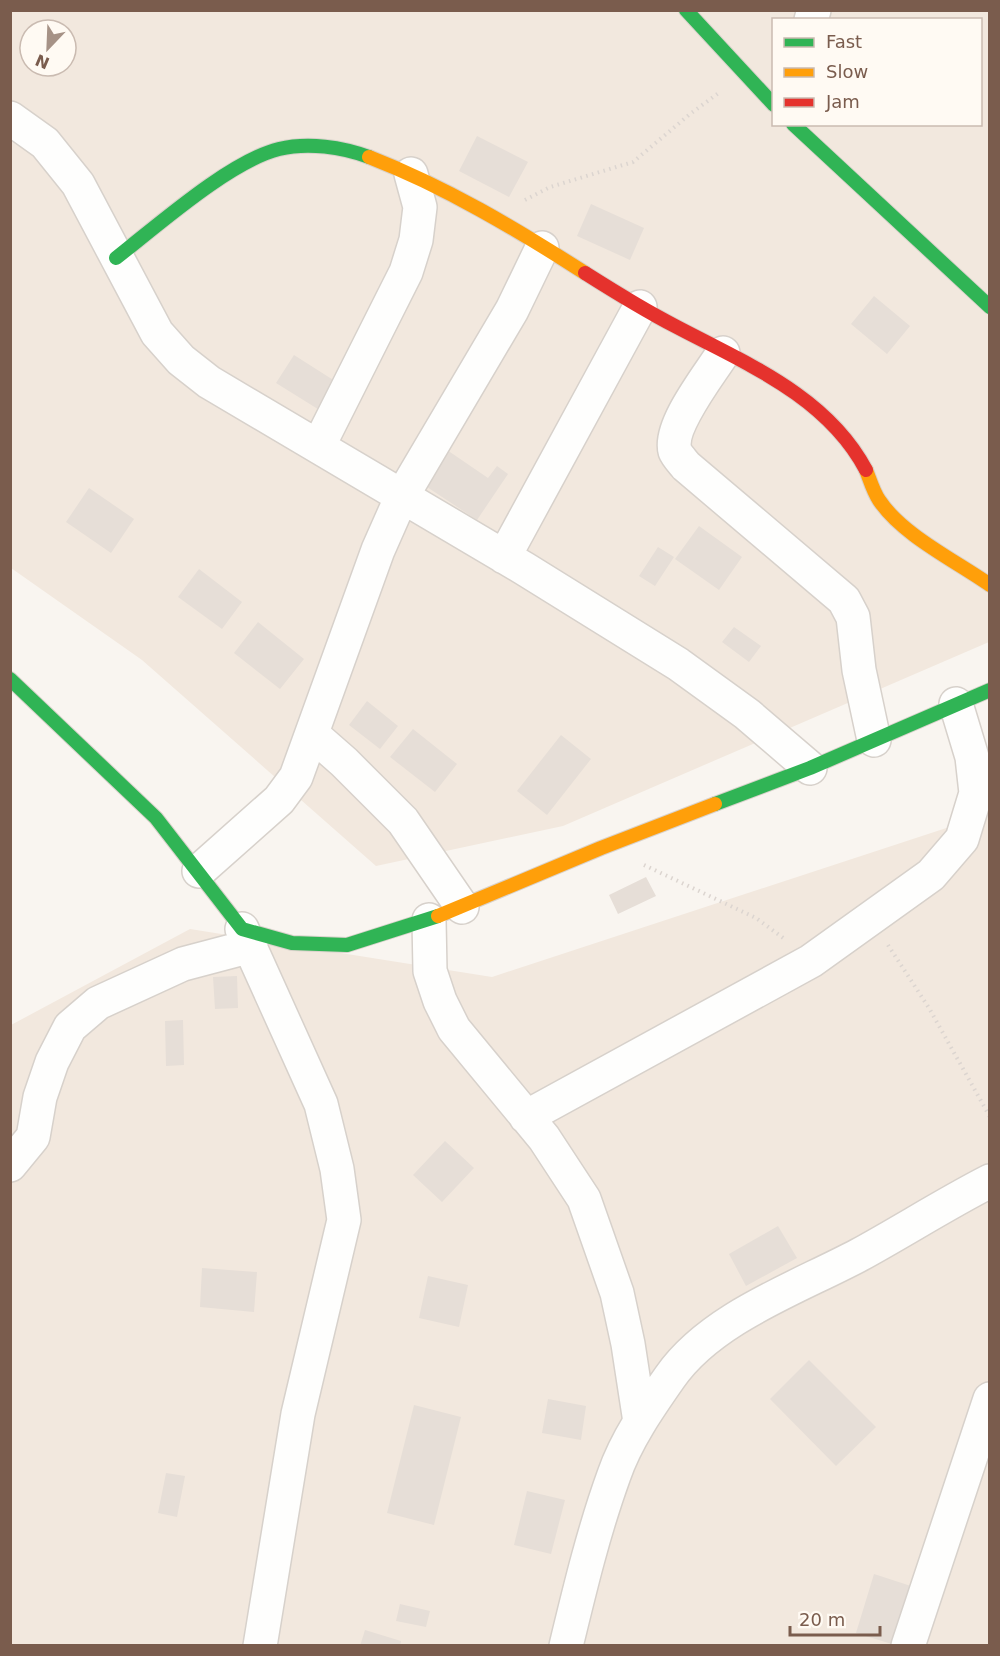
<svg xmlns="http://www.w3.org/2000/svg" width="1000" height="1656" viewBox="0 0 1000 1656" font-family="'DejaVu Sans',sans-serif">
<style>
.residential{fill:#f2e8de;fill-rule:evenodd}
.building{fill:#e6ded7}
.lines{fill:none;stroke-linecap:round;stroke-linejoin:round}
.street-casing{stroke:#d7d1cb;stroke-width:36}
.fast-casing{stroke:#d9d2cb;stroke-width:16}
.slow-casing{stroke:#d9d2cb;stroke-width:16}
.jam-casing{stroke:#d9d2cb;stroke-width:16}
.path{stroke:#dcd5d0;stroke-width:4;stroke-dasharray:1.5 4.5;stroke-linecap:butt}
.street{stroke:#fefefd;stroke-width:33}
.fast{stroke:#30b455;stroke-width:14}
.slow{stroke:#ff9f0a;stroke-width:14}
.jam{stroke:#e5322d;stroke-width:14}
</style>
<rect width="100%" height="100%" fill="#f9f5f0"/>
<path class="residential" d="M11 11H989V642L563 826 376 866 142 660 11 568ZM774 20H980V124H774ZM30 30H66V66H30Z
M989 814V1645L11 1646V1025L190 929 492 977Z"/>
<path class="building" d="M477 136 528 162 509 197 459 171Z
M591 204 644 228 630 260 577 236Z
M874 296 910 326 887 354 851 324Z
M294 355 338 383 321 411 276 383Z
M447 450 488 478 497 466 508 474 477 520 424 485Z
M89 488 134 519 111 553 66 522Z
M699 526 742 557 719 590 675 559Z
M658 547 674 557 655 586 639 576Z
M199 569 242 602 222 629 178 597Z
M258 622 304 659 280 689 234 653Z
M734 627 761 646 749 662 722 642Z
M367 701 398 726 380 749 349 725Z
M413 729 457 764 435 792 390 757Z
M561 735 591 759 547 815 517 791Z
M646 877 656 896 618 914 609 895Z
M237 976 238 1008 215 1009 213 977Z
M183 1020 184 1065 166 1066 165 1021Z
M445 1141 474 1168 442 1202 413 1175Z
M778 1226 797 1258 746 1286 729 1254Z
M202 1268 257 1272 254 1312 200 1307Z
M428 1276 468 1285 459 1327 419 1318Z
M809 1360 876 1427 836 1466 770 1399Z
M548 1399 586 1406 581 1440 542 1433Z
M414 1405 461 1417 434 1525 387 1513Z
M166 1473 185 1476 177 1517 158 1513Z
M527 1491 565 1500 551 1554 514 1545Z
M874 1574 914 1587 895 1645 856 1633Z
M400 1604 430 1611 426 1627 396 1621Z
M365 1630 401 1641 400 1646H360Z"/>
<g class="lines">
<defs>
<path id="street" d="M811 20 814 10
M10 118 45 143 78 184 157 333 181 360 209 382 525 569 678 664 747 714 810 768
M723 353C710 374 668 426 675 451 677 456 683 462 686 466L844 600 853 617 859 670 874 740
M319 445 406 272 416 240 420 207 411 174
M504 557 640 307
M312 734 344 762 403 821 462 907
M199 871 279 800 296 777 378 550 401 498 512 310 542 248
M429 920 430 971 440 1001 454 1029 544 1138 584 1199 617 1293 628 1344 640 1422
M242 929 321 1104 337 1169 344 1220 298 1414 260 1646
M526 1117 811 961 931 875 962 839 976 793 972 757 956 704
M10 1165 33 1137 40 1097 52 1062 70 1027 98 1003 183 964 251 946
M566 1646C580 1588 594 1530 614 1475 626 1440 649 1407 670 1377 711 1318 797 1288 859 1255 903 1231 945 1204 990 1181
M908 1646 990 1399"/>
<path id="fast" d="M686 10 774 105
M793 124 990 307
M116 258C157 226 230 161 279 149 308 142 342 147 369 157
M10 679 156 818 242 929 292 943 347 945 438 916
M715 804 810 768 990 690"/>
<path id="slow" d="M369 157C446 187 516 229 585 273
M866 470C870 480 873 491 879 500 902 535 956 561 990 585
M438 916 601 848 715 804"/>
<path id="jam" d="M585 273C615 292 644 310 675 326 745 363 827 396 866 470"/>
</defs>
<use href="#street" class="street-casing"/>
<use href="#fast" class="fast-casing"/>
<use href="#slow" class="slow-casing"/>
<use href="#jam" class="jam-casing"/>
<path class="path" d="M525 200 550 187 633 162 690 114 720 92
M644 865 756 918 786 940
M888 945 929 1008 990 1117"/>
<use href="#street" class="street"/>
<use href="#fast" class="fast"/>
<use href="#slow" class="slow"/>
<use href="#jam" class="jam"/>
</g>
<rect width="1000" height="1656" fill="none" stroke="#7a5c4d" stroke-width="24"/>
<rect x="772" y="18" width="210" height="108" fill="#fffaf3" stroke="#cabbb1" stroke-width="1.5"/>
<rect x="784" y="38" width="30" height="9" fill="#30b455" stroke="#cabbb1" stroke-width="1.5"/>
<text x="826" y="48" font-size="18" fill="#7a5c4d">Fast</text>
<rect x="784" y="68" width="30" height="9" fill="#ff9f0a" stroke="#cabbb1" stroke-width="1.5"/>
<text x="826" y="78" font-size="18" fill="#7a5c4d">Slow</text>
<rect x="784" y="98" width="30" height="9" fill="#e5322d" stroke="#cabbb1" stroke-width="1.5"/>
<text x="826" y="108" font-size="18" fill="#7a5c4d">Jam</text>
<g transform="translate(48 48) rotate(203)"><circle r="28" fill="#fffaf3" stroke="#cabbb1" stroke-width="1.5"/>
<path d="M0-4.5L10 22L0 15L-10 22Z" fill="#a69286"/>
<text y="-9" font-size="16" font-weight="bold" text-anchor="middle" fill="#7a5c4d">N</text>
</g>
<path d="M790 1626v9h90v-9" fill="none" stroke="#7a5c4d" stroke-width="3"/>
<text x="799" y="1626" font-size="18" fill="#7a5c4d" stroke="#fffaf3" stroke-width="4.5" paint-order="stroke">20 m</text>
</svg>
